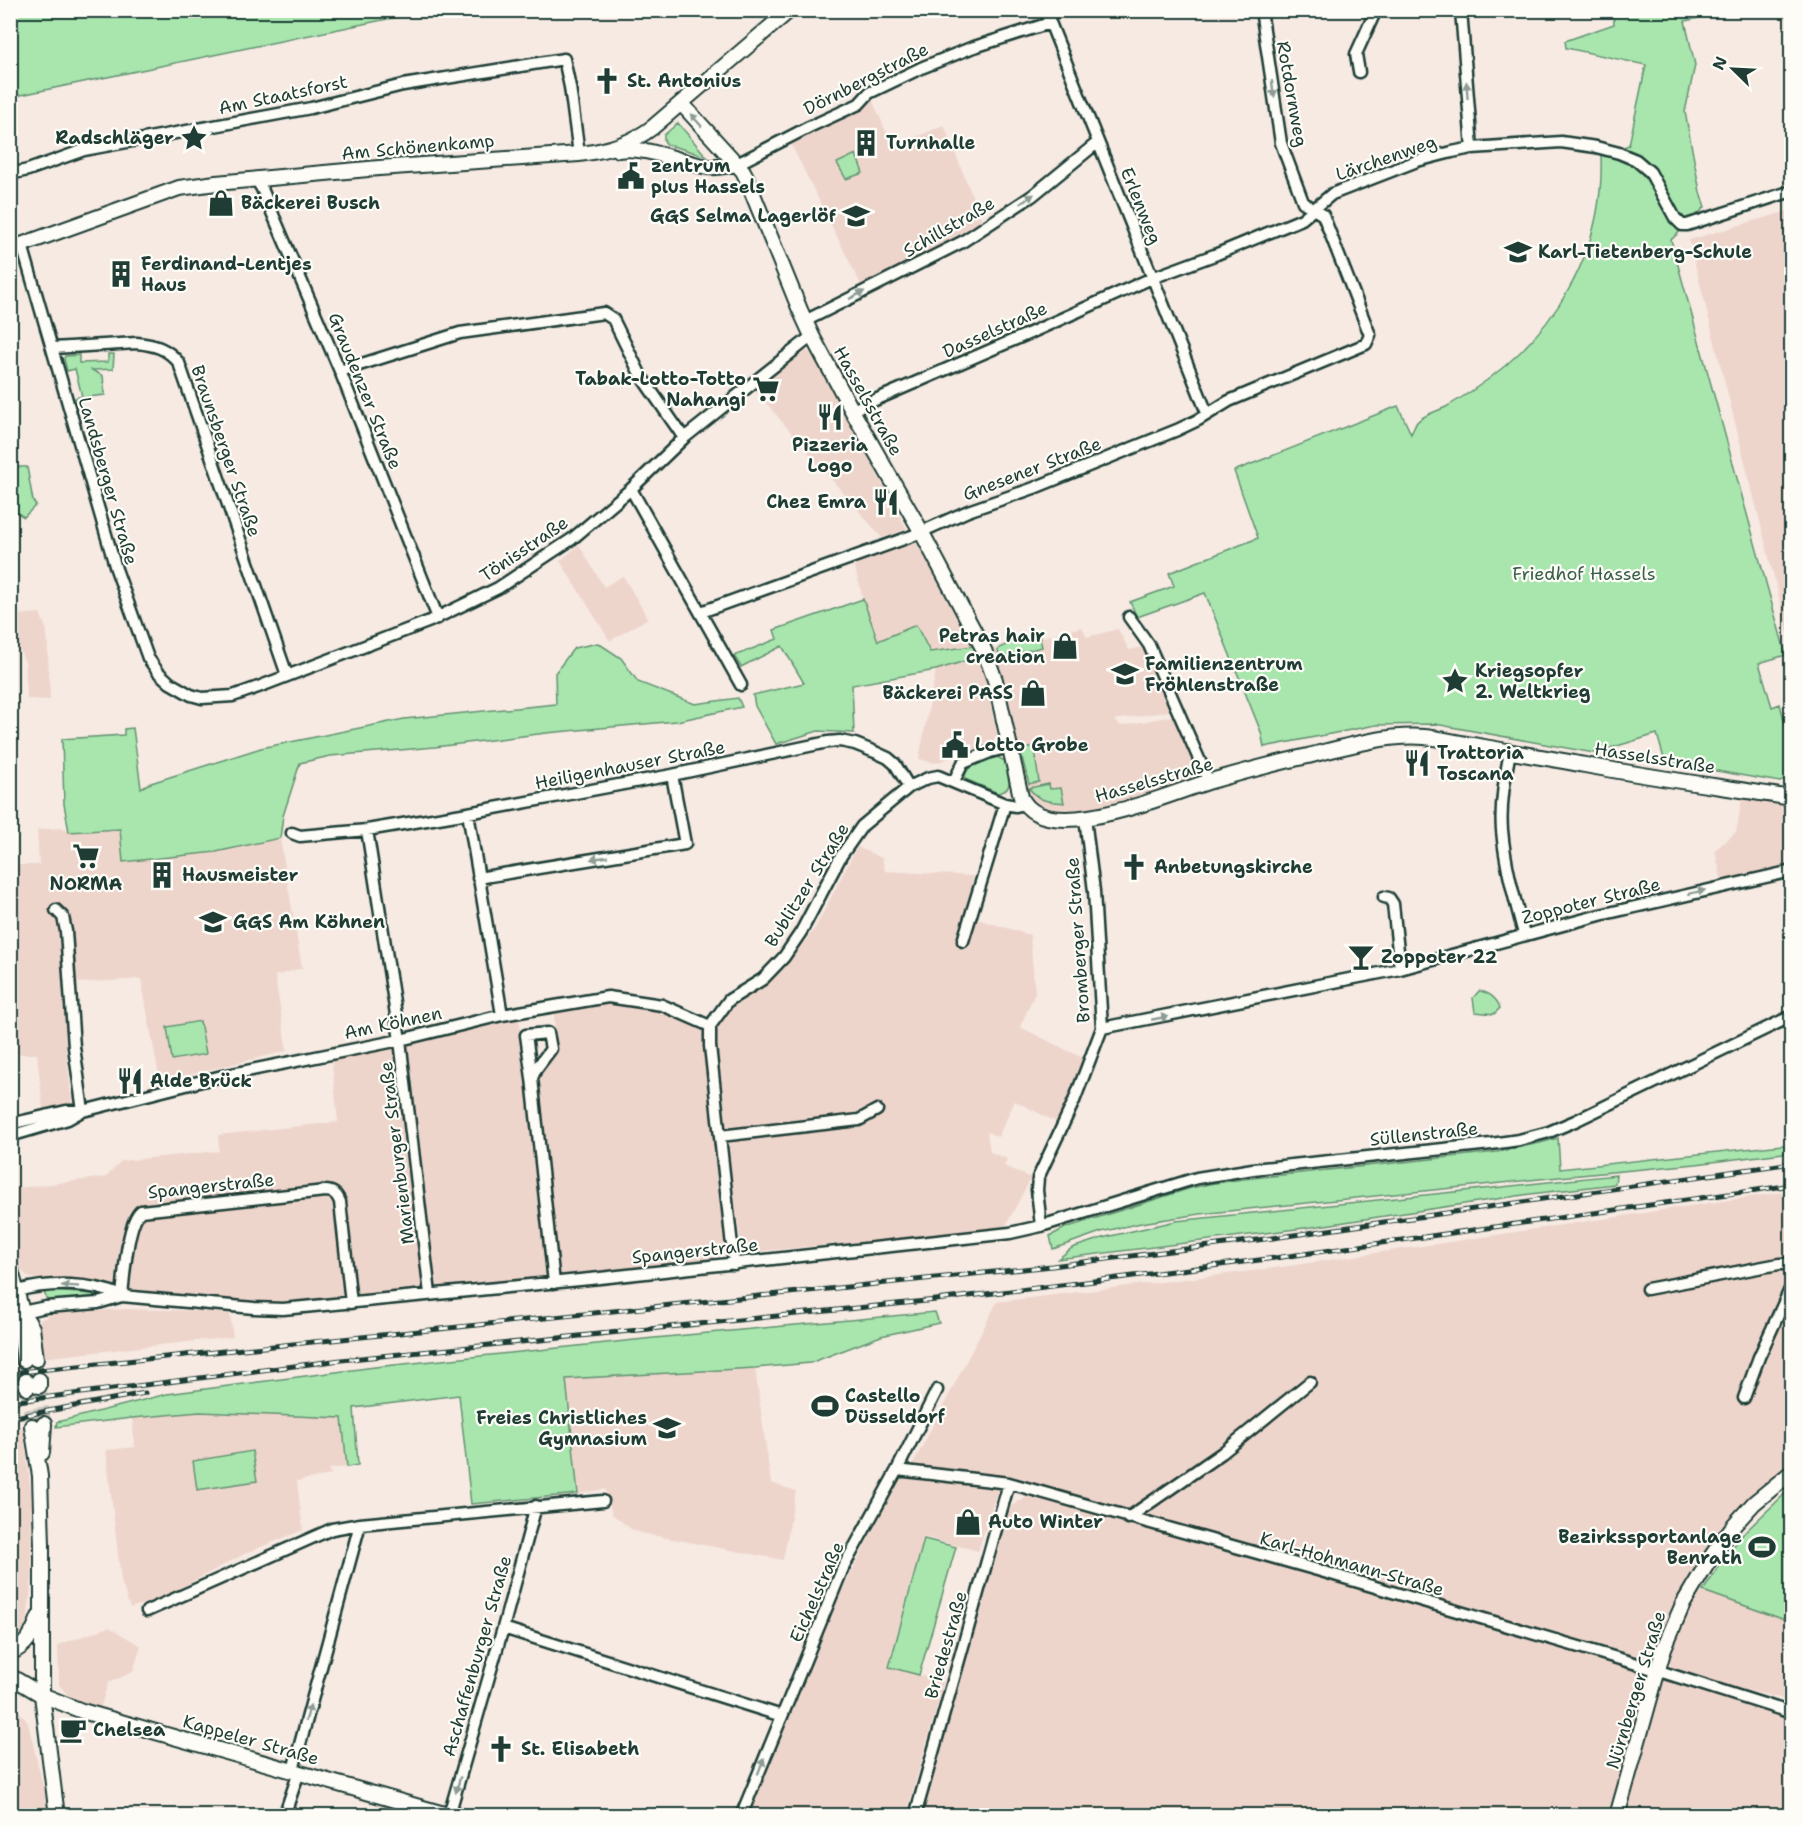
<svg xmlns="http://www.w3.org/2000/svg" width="1802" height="1826" viewBox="0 0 1802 1826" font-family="'Shantell Sans',sans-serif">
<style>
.built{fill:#eed5cc}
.green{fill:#a8e6ae;stroke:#649271;stroke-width:1.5}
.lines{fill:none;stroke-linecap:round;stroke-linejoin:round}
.secondary-tunnel{stroke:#cbc7c0;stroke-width:14;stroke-dasharray:14 7;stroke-linecap:butt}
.street-casing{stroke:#1f3d34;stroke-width:15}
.secondary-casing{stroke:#1f3d34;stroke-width:18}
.street{stroke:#fdfcf7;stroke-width:10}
.secondary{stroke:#fdfcf7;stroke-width:14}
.rail-casing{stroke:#1f3d34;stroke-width:5}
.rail{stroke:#fdfcf7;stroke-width:3;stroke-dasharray:9;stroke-linecap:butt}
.oneway{fill:#8e9c96}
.labels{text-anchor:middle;stroke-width:4.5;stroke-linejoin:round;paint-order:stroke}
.street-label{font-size:18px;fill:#1f3d34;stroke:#fdfcf7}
.poi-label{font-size:18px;font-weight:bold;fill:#1f3d34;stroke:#fdfcf7;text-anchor:start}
.park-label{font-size:18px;fill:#3a5f4c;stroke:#fdfcf7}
</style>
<rect width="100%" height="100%" fill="#f6eae3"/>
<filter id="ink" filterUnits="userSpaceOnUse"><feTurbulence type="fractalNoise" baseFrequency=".0167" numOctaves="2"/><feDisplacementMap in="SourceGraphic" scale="12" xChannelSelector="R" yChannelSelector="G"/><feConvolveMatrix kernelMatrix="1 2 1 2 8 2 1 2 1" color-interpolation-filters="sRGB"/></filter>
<g filter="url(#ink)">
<path class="built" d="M870 95 893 147 944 125 983 223 863 289 790 142Z
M1791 210H1792L1791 645 1689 240Z
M804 350 812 353 907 529 882 538 754 389Z
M908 540 917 544 973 646 930 652 878 641 863 599 854 565Z
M579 545 604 587 623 576 648 618 610 641 560 561Z
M40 613 47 631 50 700 27 699 25 662 11 631V619L16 615Z
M1082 627 1087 637 1118 629 1129 650 1143 647 1170 711 1114 720 1121 726 1177 715 1200 770 1195 783 1082 814 1043 810 1026 800 989 651Z
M978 657 982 664 997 734 994 741 976 749 935 763 919 759 936 670Z
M1743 794 1791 802V868L1722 883 1715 850 1736 832Z
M62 828 69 832 121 829 123 862 216 852 280 838 302 968 275 976 287 1051 160 1082 141 979 77 983 63 988 66 1050 72 1103 43 1110 37 1054H11V865H39L37 830Z
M857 847 882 858 885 871 972 876 977 919 1030 935 1035 993 1020 1027 1087 1060 1060 1124 1015 1101 998 1137 987 1132 990 1152 1007 1159 1004 1166 1031 1178 1004 1229 753 1252 740 1238 711 1038V1027L730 1000 770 982 790 961 815 928Z
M610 999 664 1009 707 1027 726 1247 715 1258 559 1277 536 1074 555 1051 554 1009Z
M519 1016 549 1278 432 1290 403 1042Z
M399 1042 426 1291 282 1305 126 1292 102 1285 30 1278 18 1268 11 1245 10 1189 106 1177 121 1161 219 1151 218 1135 338 1122 331 1054Z
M1791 1191V1468L1741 1512 1658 1648 1637 1659 1010 1478 913 1464 997 1302 1268 1269Z
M127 1309 204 1311 230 1314 233 1337 41 1358 37 1328 40 1320 55 1313Z
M755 1368 771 1483 796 1491 783 1560 641 1533 631 1529 612 1514 605 1489 578 1494 566 1379Z
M200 1412 343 1418 347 1467 329 1469 331 1475 297 1481 303 1530 244 1554 162 1598 130 1608 121 1581 106 1450 135 1447 132 1418Z
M23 1427 31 1492 32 1578 26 1633 17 1642 11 1643V1431Z
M900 1477 999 1486 978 1551 924 1537 888 1666 944 1682 906 1815 749 1816 834 1606Z
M1032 1493 1634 1666 1650 1683 1611 1815 921 1816 1005 1510Z
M1703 1591 1791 1622V1701L1674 1672 1666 1656 1679 1617Z
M109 1627 141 1646 133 1672 108 1683 100 1709 69 1696 59 1685 58 1645Z
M1671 1677 1791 1716V1815L1620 1816 1656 1686 1663 1679Z
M10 1698 28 1723 50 1815H11Z"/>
<path class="green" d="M10 11 11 10 426 11 11 97Z
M1613 11H1731L1685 21 1695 65 1685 112 1700 192 1705 207 1671 240 1786 655 1759 663 1772 707 1780 704 1791 747V777L1780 782 1665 762 1657 734 1594 753 1435 724 1376 725 1264 747 1261 732 1205 593 1137 617 1130 602 1174 586 1169 573 1258 538 1234 471 1398 406 1411 434C1413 430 1415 425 1417 422 1423 415 1437 411 1446 407 1455 402 1464 396 1473 390 1554 336 1605 253 1601 155L1629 145 1646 65 1566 48 1565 41 1614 24Z
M678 123 706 156 666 144 664 140V135Z
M856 154 863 173 846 179 837 163Z
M108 354H114L113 369 92 370 103 376 105 395 87 397 75 401V398L82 396 75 369 67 371 64 359 65 356 79 355V363L108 362Z
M13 467H27L33 501 36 505 24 517 11 509V479Z
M863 599 878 641 916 625 930 652 973 646 978 657 936 670 852 685 854 733 818 731 776 744 755 706 753 695 804 683 782 646 741 667 734 656 777 639 774 630Z
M1035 632 1039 634 1042 647 1002 657 999 656 998 650 999 648Z
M598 643 621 658 638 682 695 704 738 698 742 707 677 721 546 733 435 747 330 756 300 763 283 816 280 838 216 852 123 862 120 829 69 832 64 804 62 739 124 735V729L133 728 141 788 148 784 261 748 404 719 556 704 555 673 574 648Z
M1034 747 1039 782 1029 784 1020 750Z
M997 757 1005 761C1008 773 1016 790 998 793L965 779C964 763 985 761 997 757Z
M1049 784 1050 789 1061 788 1064 803C1048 801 1039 802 1029 788Z
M1479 991C1488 992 1497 998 1500 1008L1494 1014 1475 1012 1473 998Z
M200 1021 206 1054 172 1060 167 1027Z
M1558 1138 1560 1169 1791 1144V1152L1696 1164 1559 1177 1200 1214 1141 1223 1101 1232 1053 1249 1050 1236 1065 1228 1191 1188 1209 1184 1243 1179 1497 1152 1540 1143Z
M1616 1175 1615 1184 1530 1194 1312 1227 1058 1259 1072 1248 1102 1238 1176 1221Z
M51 1291 105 1295 107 1298 48 1303 44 1292Z
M935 1312 939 1323 881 1336 810 1363 755 1368 566 1379 578 1494 471 1504 459 1395 354 1408 358 1465 347 1467 342 1418 200 1412 132 1418 56 1427 57 1422 167 1394 375 1367 654 1338Z
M252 1451 257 1481 197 1490 193 1461Z
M1791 1488V1622L1703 1591 1723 1560 1743 1534Z
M924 1539 956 1547 919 1675 889 1667Z"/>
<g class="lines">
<path class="secondary-tunnel" d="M39 1386 44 1424
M27 1388 32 1426"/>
<defs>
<path id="street" d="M1045 10 1207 413
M1461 10 1472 148
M1047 16 1060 10
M1359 72 1356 54 1376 10
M737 164 809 127 859 104 869 93 921 68 971 48 1050 23
M10 174 28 170 84 150 311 108 403 85 564 59 570 87 579 154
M256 179 262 189 340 371 438 618
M22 245 116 569 148 658 158 672 170 683 191 695 202 698 233 696 261 686 430 621 498 588 572 539 631 489 684 438 812 336
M805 321 962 242 1032 196 1097 143
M53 348 137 343C155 345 167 348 179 363L287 675
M340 371 460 333 604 313 613 319 641 376 684 438
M852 410 1030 333 1152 278 1217 254 1302 219 1332 194 1417 161 1452 152 1472 148 1561 142 1596 147 1619 153 1636 160 1650 172 1675 218 1682 225H1687L1792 191
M631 489 741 685
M701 612 912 536 968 511 1034 488 1125 451 1177 430 1198 420 1229 401 1366 344 1370 335 1323 215 1303 202 1281 143 1261 10
M1129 617 1149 645 1209 782
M1510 752C1505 777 1500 804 1502 830 1505 866 1515 900 1524 934
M954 781 963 763 990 752 1010 747
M468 813 502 1015
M367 830 400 1040 430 1294
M292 833 300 836 367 830 468 813 672 775 828 742 840 741 855 744 875 752 888 758 895 764 909 787 928 778 938 776 1005 804 1016 806 1024 804
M478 878 685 844 672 775
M1384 897 1389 898 1393 904 1400 969
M56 910 63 917 66 931 74 1047 83 1111
M963 941 1005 804
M1102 1028 1400 969 1600 915 1792 871
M532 1078 526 1035 548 1033 551 1049 536 1069 532 1078 554 1283
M10 1124 66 1111H83L222 1076 400 1040 502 1015 608 997 662 1005 710 1026
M10 1136 68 1119 82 1111
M720 1136 859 1120 877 1110
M1041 1226 1037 1190 1038 1178 1074 1101 1102 1028 1094 891 1085 818
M734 1264 710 1046V1026L729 1000 763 979 784 957 801 932 841 856 862 826 909 787
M1647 1289 1779 1264H1792
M17 1291C49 1282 91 1282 122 1296L254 1308 283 1309 600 1278 1010 1233 1041 1226 1197 1178 1253 1169 1491 1144 1519 1140 1549 1132 1575 1121 1792 1016
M122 1296C124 1277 127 1222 141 1211L325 1191C333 1191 337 1194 340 1202L351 1303
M22 1312 46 1307 98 1303 122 1296
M1744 1398 1759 1357 1792 1285
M897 1470 1009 1483 1314 1569 1637 1664 1792 1713
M1128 1518 1222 1453 1310 1382
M147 1611 332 1529 360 1524 603 1501
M503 1628 782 1716
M293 1770 360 1524
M449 1815 503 1628 536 1506
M284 1816 299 1772
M741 1816 843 1568 897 1470 937 1390
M915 1816 1009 1483"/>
<path id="secondary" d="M681 103 743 171 746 177 800 310 812 336 854 414 921 531 984 650 995 680 1021 797C1044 850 1172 792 1211 781 1243 772 1275 763 1308 756 1343 747 1387 734 1424 737 1440 738 1457 743 1473 745 1511 752 1548 758 1585 765 1654 778 1723 787 1792 798
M619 150C642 145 683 163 708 167 717 168 727 166 737 164
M10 249 179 188 216 183 379 168 579 154C607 151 631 144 653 127L790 10
M10 1267 22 1312 32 1328 36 1359
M22 1312 20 1330 24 1360
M39 1380V1386
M26 1381 27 1388
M32 1426 40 1476 42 1545V1695L57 1816
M42 1453 44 1424
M10 1653C27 1646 33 1633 39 1617
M10 1676 42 1695 82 1711 451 1816
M1617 1816 1664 1648 1683 1604 1713 1554 1734 1525 1754 1503 1792 1472"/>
</defs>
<use href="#street" class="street-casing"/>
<use href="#secondary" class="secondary-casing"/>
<use href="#street" class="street"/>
<use href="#secondary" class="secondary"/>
<defs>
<path id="rail" d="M10 1373 1052 1266 1273 1238 1792 1163
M10 1402 341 1360 936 1300 1094 1281 1275 1258 1792 1185
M10 1418 145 1393"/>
</defs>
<use href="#rail" class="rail-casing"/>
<use href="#rail" class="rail"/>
</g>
<defs><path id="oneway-solid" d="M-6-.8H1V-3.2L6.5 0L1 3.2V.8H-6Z" transform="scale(1.5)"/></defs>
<g class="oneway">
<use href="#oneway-solid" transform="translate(1273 89) rotate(82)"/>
<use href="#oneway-solid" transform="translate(1467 90) rotate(-94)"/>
<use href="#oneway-solid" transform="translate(696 120) rotate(-131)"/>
<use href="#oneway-solid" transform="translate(1027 199) rotate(-35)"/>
<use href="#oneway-solid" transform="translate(857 295) rotate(-27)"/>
<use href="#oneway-solid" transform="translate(599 858) rotate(171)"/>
<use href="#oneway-solid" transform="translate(1697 892) rotate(-13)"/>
<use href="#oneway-solid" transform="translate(1160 1018) rotate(-11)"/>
<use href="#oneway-solid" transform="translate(70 1286) rotate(-177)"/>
<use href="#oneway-solid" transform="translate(308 1713) rotate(-75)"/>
<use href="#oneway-solid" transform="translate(761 1766) rotate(-68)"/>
<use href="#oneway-solid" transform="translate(458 1785) rotate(106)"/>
</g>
</g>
<defs>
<symbol id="church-bare" viewBox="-9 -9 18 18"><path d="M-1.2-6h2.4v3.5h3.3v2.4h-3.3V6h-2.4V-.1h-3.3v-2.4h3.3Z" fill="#1f3d34" stroke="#fdfcf7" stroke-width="2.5" paint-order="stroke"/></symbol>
<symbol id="sight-bare" viewBox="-9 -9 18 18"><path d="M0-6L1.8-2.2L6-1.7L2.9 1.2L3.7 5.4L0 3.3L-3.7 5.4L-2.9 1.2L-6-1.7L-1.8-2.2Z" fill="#1f3d34" stroke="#fdfcf7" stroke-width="2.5" paint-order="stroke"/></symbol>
<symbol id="building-bare" viewBox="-9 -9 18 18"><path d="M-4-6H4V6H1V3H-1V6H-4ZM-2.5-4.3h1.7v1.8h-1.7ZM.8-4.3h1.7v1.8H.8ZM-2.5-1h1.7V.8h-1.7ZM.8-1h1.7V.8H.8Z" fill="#1f3d34" stroke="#fdfcf7" stroke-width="2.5" paint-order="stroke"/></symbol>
<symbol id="civic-bare" viewBox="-9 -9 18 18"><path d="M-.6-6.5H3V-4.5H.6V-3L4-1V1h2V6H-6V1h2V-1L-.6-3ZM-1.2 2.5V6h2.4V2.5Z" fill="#1f3d34" stroke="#fdfcf7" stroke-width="2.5" paint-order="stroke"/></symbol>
<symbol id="shop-bare" viewBox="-9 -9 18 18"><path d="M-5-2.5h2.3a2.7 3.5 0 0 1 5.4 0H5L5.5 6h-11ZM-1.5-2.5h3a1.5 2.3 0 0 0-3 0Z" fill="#1f3d34" stroke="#fdfcf7" stroke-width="2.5" paint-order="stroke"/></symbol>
<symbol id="school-bare" viewBox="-9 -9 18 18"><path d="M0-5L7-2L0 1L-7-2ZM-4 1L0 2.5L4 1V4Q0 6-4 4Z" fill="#1f3d34" stroke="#fdfcf7" stroke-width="2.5" paint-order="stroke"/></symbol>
<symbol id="supermarket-bare" viewBox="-9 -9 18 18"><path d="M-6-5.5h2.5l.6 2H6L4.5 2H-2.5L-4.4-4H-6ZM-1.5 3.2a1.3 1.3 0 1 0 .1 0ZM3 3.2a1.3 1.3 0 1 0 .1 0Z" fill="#1f3d34" stroke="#fdfcf7" stroke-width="2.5" paint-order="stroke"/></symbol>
<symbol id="restaurant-bare" viewBox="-9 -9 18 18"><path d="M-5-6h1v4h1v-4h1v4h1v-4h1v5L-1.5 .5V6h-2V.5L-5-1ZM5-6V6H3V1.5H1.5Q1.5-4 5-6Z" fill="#1f3d34" stroke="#fdfcf7" stroke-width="2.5" paint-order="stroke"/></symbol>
<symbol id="bar-bare" viewBox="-9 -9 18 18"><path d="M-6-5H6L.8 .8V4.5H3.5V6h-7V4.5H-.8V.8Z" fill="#1f3d34" stroke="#fdfcf7" stroke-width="2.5" paint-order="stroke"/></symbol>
<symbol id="stadium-bare" viewBox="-9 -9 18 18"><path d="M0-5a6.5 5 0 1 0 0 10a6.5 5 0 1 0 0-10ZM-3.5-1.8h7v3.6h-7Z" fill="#1f3d34" stroke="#fdfcf7" stroke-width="2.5" paint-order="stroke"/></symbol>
<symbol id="cafe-bare" viewBox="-9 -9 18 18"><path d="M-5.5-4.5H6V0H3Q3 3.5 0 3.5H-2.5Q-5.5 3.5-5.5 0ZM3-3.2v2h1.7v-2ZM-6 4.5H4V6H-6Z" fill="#1f3d34" stroke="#fdfcf7" stroke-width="2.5" paint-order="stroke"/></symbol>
</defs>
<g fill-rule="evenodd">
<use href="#church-bare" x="588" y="62" width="38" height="38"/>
<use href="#sight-bare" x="175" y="119" width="38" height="38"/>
<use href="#building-bare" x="847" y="124" width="38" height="38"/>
<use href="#civic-bare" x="612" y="157" width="38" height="38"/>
<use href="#shop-bare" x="202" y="184" width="38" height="38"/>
<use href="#school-bare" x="837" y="197" width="38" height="38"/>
<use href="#school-bare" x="1499" y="233" width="38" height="38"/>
<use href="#building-bare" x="102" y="255" width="38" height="38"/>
<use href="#supermarket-bare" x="747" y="370" width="38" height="38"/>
<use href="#restaurant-bare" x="811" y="398" width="38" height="38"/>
<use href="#restaurant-bare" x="867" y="483" width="38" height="38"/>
<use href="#shop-bare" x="1046" y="627" width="38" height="38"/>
<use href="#school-bare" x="1106" y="655" width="38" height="38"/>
<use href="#sight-bare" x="1436" y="662" width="38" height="38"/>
<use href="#shop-bare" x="1014" y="674" width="38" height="38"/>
<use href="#civic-bare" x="936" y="726" width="38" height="38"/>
<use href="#restaurant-bare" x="1398" y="744" width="38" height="38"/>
<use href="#supermarket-bare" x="67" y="837" width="38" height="38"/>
<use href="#church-bare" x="1115" y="848" width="38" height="38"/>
<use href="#building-bare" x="143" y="856" width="38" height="38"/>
<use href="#school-bare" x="194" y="903" width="38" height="38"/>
<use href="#bar-bare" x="1342" y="938" width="38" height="38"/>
<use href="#restaurant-bare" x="111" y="1062" width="38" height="38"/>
<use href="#stadium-bare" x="806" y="1387" width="38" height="38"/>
<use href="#school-bare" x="648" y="1409" width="38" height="38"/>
<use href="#shop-bare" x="949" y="1503" width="38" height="38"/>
<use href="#stadium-bare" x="1743" y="1528" width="38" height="38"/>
<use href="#cafe-bare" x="54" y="1711" width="38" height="38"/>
<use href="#church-bare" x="482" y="1730" width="38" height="38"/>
</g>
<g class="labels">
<g class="street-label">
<text transform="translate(866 79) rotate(-27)" y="6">Dörnbergstraße</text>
<text transform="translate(1292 94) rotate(80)" y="6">Rotdornweg</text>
<text transform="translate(283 95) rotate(-12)" y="6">Am Staatsforst</text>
<text transform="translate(418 147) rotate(-5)" y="6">Am Schönenkamp</text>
<text transform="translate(1386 158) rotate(-19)" y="6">Lärchenweg</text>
<text transform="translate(1141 206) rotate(68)" y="6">Erlenweg</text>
<text transform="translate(949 227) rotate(-30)" y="6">Schillstraße</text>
<text transform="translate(995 330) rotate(-24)" y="6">Dasselstraße</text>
<text transform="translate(365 391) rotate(68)" y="6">Graudenzer Straße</text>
<text transform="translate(868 401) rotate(61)" y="6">Hasselsstraße</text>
<text transform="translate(226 451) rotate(71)" y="6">Braunsberger Straße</text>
<text transform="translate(1032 469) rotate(-21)" y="6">Gnesener Straße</text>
<text transform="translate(108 481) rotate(74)" y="6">Landsberger Straße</text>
<text transform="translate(524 549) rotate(-34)" y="6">Tönisstraße</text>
<text transform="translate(1655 758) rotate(9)" y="6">Hasselsstraße</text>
<text transform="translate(630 765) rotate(-11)" y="6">Heiligenhauser Straße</text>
<text transform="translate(1154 780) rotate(-16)" y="6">Hasselsstraße</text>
<text transform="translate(807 885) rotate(-58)" y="6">Bublitzer Straße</text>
<text transform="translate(1591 901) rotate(-14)" y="6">Zoppoter Straße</text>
<text transform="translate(1078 940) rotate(-94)" y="6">Bromberger Straße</text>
<text transform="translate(393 1023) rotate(-12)" y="6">Am Köhnen</text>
<text transform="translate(1424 1134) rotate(-6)" y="6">Süllenstraße</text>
<text transform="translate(397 1153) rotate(-97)" y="6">Marienburger Straße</text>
<text transform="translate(211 1186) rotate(-6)" y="6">Spangerstraße</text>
<text transform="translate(695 1251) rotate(-6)" y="6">Spangerstraße</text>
<text transform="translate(1352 1564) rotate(16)" y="6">Karl-Hohmann-Straße</text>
<text transform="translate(817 1592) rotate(-66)" y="6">Eichelstraße</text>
<text transform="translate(946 1645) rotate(-74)" y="6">Briedestraße</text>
<text transform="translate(477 1656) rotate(-74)" y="6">Aschaffenburger Straße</text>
<text transform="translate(1636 1690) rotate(-73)" y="6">Nürnberger Straße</text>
<text transform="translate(251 1740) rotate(16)" y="6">Kappeler Straße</text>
</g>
<g class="poi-label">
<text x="627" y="87">St. Antonius</text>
<text x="174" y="144" text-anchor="end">Radschläger</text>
<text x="886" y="149">Turnhalle</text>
<text x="651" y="172">zentrum<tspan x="651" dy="21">plus Hassels</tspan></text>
<text x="241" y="209">Bäckerei Busch</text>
<text x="836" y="222" text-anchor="end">GGS Selma Lagerlöf</text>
<text x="1538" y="258">Karl-Tietenberg-Schule</text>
<text x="141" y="270">Ferdinand-Lentjes<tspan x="141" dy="21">Haus</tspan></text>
<text x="746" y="385" text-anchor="end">Tabak-Lotto-Totto<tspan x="746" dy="21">Nahangi</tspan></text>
<text x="830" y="451" text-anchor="middle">Pizzeria<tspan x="830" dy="21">Logo</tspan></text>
<text x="866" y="508" text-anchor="end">Chez Emra</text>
<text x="1045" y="642" text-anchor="end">Petras hair<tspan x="1045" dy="21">creation</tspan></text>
<text x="1145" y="670">Familienzentrum<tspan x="1145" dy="21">Fröhlenstraße</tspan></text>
<text x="1475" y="677">Kriegsopfer<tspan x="1475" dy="21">2. Weltkrieg</tspan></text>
<text x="1013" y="699" text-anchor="end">Bäckerei PASS</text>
<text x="975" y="751">Lotto Grobe</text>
<text x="1437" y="759">Trattoria<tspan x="1437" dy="21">Toscana</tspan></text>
<text x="1154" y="873">Anbetungskirche</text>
<text x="182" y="881">Hausmeister</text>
<text x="86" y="890" text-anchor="middle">NORMA</text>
<text x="233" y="928">GGS Am Köhnen</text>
<text x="1381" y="963">Zoppoter 22</text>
<text x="150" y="1087">Alde Brück</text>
<text x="845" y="1402">Castello<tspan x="845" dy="21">Düsseldorf</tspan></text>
<text x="647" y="1424" text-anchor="end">Freies Christliches<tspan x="647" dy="21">Gymnasium</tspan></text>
<text x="988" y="1528">Auto Winter</text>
<text x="1742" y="1543" text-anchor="end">Bezirkssportanlage<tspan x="1742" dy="21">Benrath</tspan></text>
<text x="93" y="1736">Chelsea</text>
<text x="521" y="1755">St. Elisabeth</text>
</g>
<g class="park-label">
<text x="1584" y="580">Friedhof Hassels</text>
</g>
</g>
<rect width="1802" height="1826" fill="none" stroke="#fdfcf7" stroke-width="36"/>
<rect x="18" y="18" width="1766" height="1790" fill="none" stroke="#1f3d34" stroke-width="2" filter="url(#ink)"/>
<g transform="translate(1733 69) rotate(294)" stroke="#fdfcf7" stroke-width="4.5" paint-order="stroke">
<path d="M0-4.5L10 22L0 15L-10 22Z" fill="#1f3d34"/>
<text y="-9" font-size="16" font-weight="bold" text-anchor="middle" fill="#1f3d34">N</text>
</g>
</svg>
